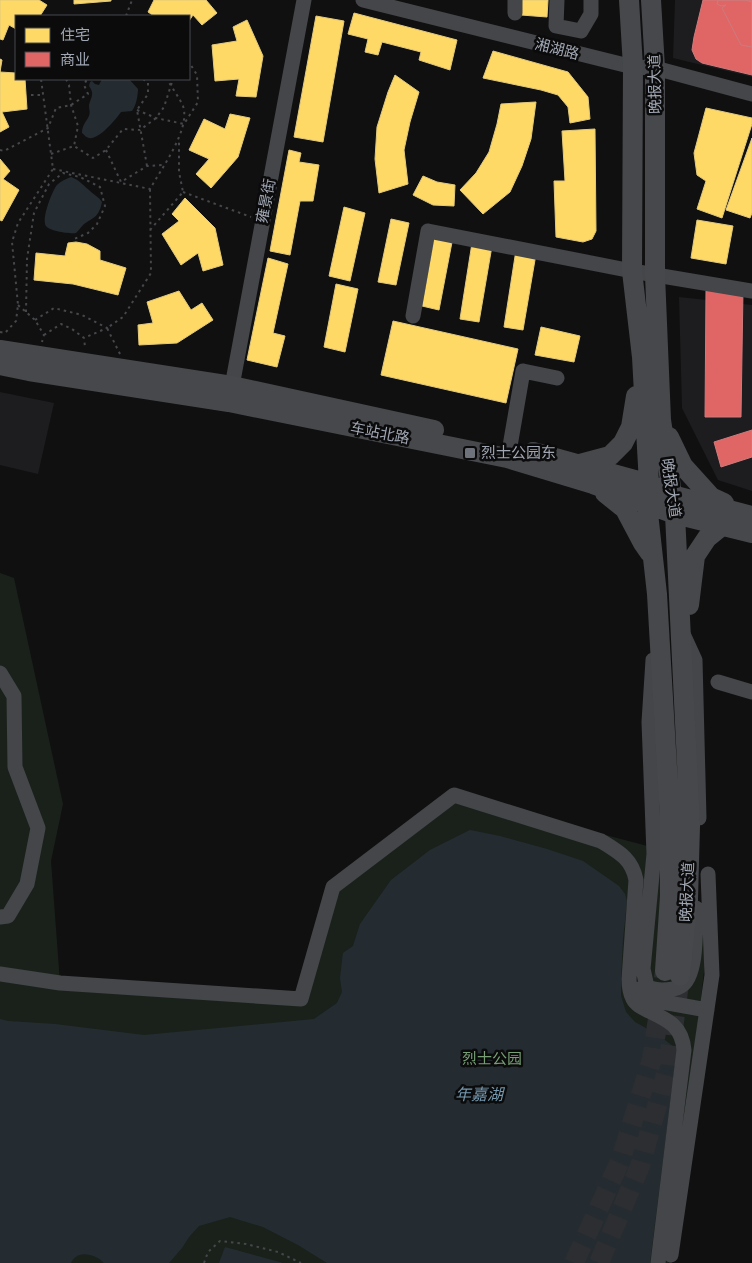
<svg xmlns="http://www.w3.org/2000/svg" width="752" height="1263" viewBox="0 0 752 1263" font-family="Karla,'Noto Sans SC',sans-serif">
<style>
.built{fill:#1d1d1f}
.green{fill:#1a211b}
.water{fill:#242c32}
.homes{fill:#ffd966;stroke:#e2ca7d}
.shops{fill:#e06666;stroke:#cd7a7d}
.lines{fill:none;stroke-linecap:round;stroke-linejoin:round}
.major-tunnel{stroke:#2d2e31;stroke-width:20;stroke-dasharray:20 10;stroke-linecap:butt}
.path{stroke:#46474b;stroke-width:2;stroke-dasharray:2.5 4;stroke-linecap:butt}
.minor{stroke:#444649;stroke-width:15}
.major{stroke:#46484b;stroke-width:20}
.poi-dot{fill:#6e727a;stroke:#0b0b0c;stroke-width:2}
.labels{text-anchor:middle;stroke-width:5;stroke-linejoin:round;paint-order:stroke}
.street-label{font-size:15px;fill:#a0a7b3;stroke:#0b0b0c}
.poi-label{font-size:15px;fill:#a0a7b3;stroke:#0b0b0c;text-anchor:start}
.park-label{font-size:15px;fill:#779f76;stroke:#0b0b0c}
.water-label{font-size:16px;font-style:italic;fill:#7499b0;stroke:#0b0b0c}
</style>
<rect width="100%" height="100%" fill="#101011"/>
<path class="built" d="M675 0H752V77L673 58Z
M679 297 752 305V491L718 480 682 408Z
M0 392 54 403 38 474 0 465Z"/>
<path class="green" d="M0 573 14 578 63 804 51 861 60 983 300 999 333 887 454 795 689 857 707 944 672 1263H0Z"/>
<path class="water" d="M102 79H129L138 89C138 95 136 106 132 111L121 112C116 119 99 140 89 138 85 137 85 135 82 133 82 126 85 123 88 118 91 113 89 110 89 105 91 97 95 94 89 86L90 82 92 81 95 84 99 85Z
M71 177C79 180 83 185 89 190 94 195 98 196 102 202 99 216 95 217 84 224 81 227 79 230 76 233 70 234 49 231 46 226 41 220 52 191 57 185 61 181 66 179 71 177Z
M470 830 500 836 547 849 583 861 619 886 625 894 627 901 623 939 621 978V996L626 1012 635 1022 660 1036 675 1048 676 1057 650 1263H327L298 1245 263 1227 230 1217 199 1226 189 1237 182 1248 169 1263H104C96 1254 77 1249 71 1263H0V1019L8 1021 55 1024 144 1035 314 1019 337 1003 342 992 340 978 343 953 353 946 360 924 391 880 430 850Z
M225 1247 283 1263H219Z"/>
<path class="homes" d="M0 0H39L47 5 40 16H16V29L9 25 3 40 0 39Z
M74 0H111V1L74 4Z
M154 0H206L217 13 202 25 193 15 189 21V16H154L148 12Z
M522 0H548L547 17 521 15Z
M354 13 457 40 450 70 419 60 421 52 382 42 378 55 365 52 368 39 348 34Z
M316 16 344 21 323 142 294 137Z
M247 20 263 56 256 97 236 96 239 79 215 81 212 45 237 41 233 27Z
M493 51 568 72 588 97 590 119 570 123 568 107 558 95 541 90 483 78Z
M0 59 2 60 0 72 16 73V79H25L27 109 2 112 9 127 0 132Z
M395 75 419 92 410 122 404 150 408 184 379 193 375 159 377 127 388 92Z
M536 102 531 139 522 166 510 192 483 214 460 190 476 173 489 152 497 124 501 104Z
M706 108 752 118V124L722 218 697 209 706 181 697 175 694 153Z
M230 114 250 118 238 157 211 188 196 174 209 159 189 150 204 119 225 129Z
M595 129 596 231 592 239 583 242 556 237 554 181H565L562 131Z
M752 138V213L750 218 726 210Z
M289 150 301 153 299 162 319 165 313 201H300L290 255 270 251Z
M0 159 10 171 3 179 19 190 2 221 0 220Z
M423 176 437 182 455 185 454 206 433 205 413 195Z
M185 198 215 228 223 265 203 271 198 253 181 265 162 234 179 221 172 214Z
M344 207 365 213 350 281 329 276Z
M391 219 409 223 396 285 378 282Z
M697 220 733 226 726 264 691 258Z
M435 234 453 237 439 310 422 306Z
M76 242 87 244 100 251V260L126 268 118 295 73 284 34 280 36 253 65 256 68 243Z
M472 243 492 246 479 322 460 319Z
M516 250 536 254 523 330 504 327Z
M268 258 288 264 273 333 285 336 277 367 247 360Z
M336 284 358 289 345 352 324 347Z
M179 291 191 310 202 303 213 320 177 343 139 345 138 325 153 323 147 302Z
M393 321 518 349 506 403 381 375Z
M541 327 580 336 574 362 535 355Z"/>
<path class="shops" d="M703 0H745L752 2V75L702 63 696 59 692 50 694 37Z
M718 0H752V47L741 45 722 8 726 5 721 6 717 4Z
M706 290H743L741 417H705Z
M752 430V457L721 467 714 442Z"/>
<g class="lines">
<path class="major-tunnel" d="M574 1263 621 1159 652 1059 665 971
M599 1263 640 1166 668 1067 680 976"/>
<path class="path" d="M126 16 132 0
M66 79 69 85 71 105 78 126 74 146
M143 79 148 83V94L137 110 147 166
M31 95H43
M137 110 156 118 184 124 198 102 197 75 189 62
M0 150 4 151 48 128 56 108 71 105 88 94 84 85 87 79
M106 150 121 182 147 166 163 165
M51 154 74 146 93 158 106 150 123 129 140 130 156 118 164 107 173 79
M53 169 150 189C161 169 191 129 183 106 179 97 172 88 167 79
M183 192 251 217
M150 230 183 192 179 172V140
M18 305 35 320 44 335 42 342
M26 312 27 259 34 213 49 184 63 173 80 177 100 187 105 206 97 224 88 233 74 239
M35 320 54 308 82 315 107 328 84 338
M0 332 5 333 16 321 18 305 12 242 18 223 53 169 41 79
M44 335 61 324 72 329 84 338 85 347
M120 354 107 328 123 317 151 273 150 189
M204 1263 208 1252 220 1241 246 1244 278 1252 301 1263"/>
<path class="minor" d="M363 0 633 67 655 68 752 94
M557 0 556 26 581 31 591 14V0
M515 13V0
M413 316 428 231 632 271 752 291
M230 397 304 0
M507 458 510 446 523 371 557 378
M684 636 695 660 699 818
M653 660 649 722 654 854 643 969 647 987C652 989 657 990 662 990 668 990 676 989 681 986 698 976 695 927 696 908
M0 673 14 696 15 767 38 828 27 884 8 916 0 917
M718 682 752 692
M0 974 60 983 301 999 333 887 454 795 601 841C619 852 632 859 636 880L629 979C629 986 630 993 633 999 636 1005 643 1008 649 1011 668 1020 682 1026 684 1050L658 1263
M639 989 646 999 707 1010
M671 1255 712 975 708 874"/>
<path class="major" d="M629 0 633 67 632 271 642 357 649 484 647 504 657 594 670 819V896L665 971
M651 0 655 68V275L661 420 675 514 690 826 688 899 680 976
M0 350 232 386 434 430
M0 365 29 371 229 402 507 458 593 484 675 514 752 533
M669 437 683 466 711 497 724 503
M533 452 649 484 672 495 752 516
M580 464 610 456 623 443 631 427 636 396
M605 493 625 509 643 543 650 553
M689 605 695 556 707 538 723 525"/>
</g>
<rect class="poi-dot" x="464" y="447" width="12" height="12" rx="2.5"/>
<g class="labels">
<g class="street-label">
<text transform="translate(557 49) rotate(14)" y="5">湘湖路</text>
<text transform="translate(655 84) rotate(-91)" y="5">晚报大道</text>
<text transform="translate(266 201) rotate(-79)" y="5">雍景街</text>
<text transform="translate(380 433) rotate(11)" y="5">车站北路</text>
<text transform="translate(671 488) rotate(82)" y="5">晚报大道</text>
<text transform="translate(687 892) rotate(-87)" y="5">晚报大道</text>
</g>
<g class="poi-label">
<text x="481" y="458">烈士公园东</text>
</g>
<g class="park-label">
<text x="492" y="1064">烈士公园</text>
</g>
<g class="water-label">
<text x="479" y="1100">年嘉湖</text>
</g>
</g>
<rect x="15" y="15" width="175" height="65" fill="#0b0b0c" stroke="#47494f"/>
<rect x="25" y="28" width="25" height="15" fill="#ffd966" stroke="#47494f"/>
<text x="60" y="40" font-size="15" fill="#a0a7b3">住宅</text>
<rect x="25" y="52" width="25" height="15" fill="#e06666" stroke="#47494f"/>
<text x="60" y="65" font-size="15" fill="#a0a7b3">商业</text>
</svg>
